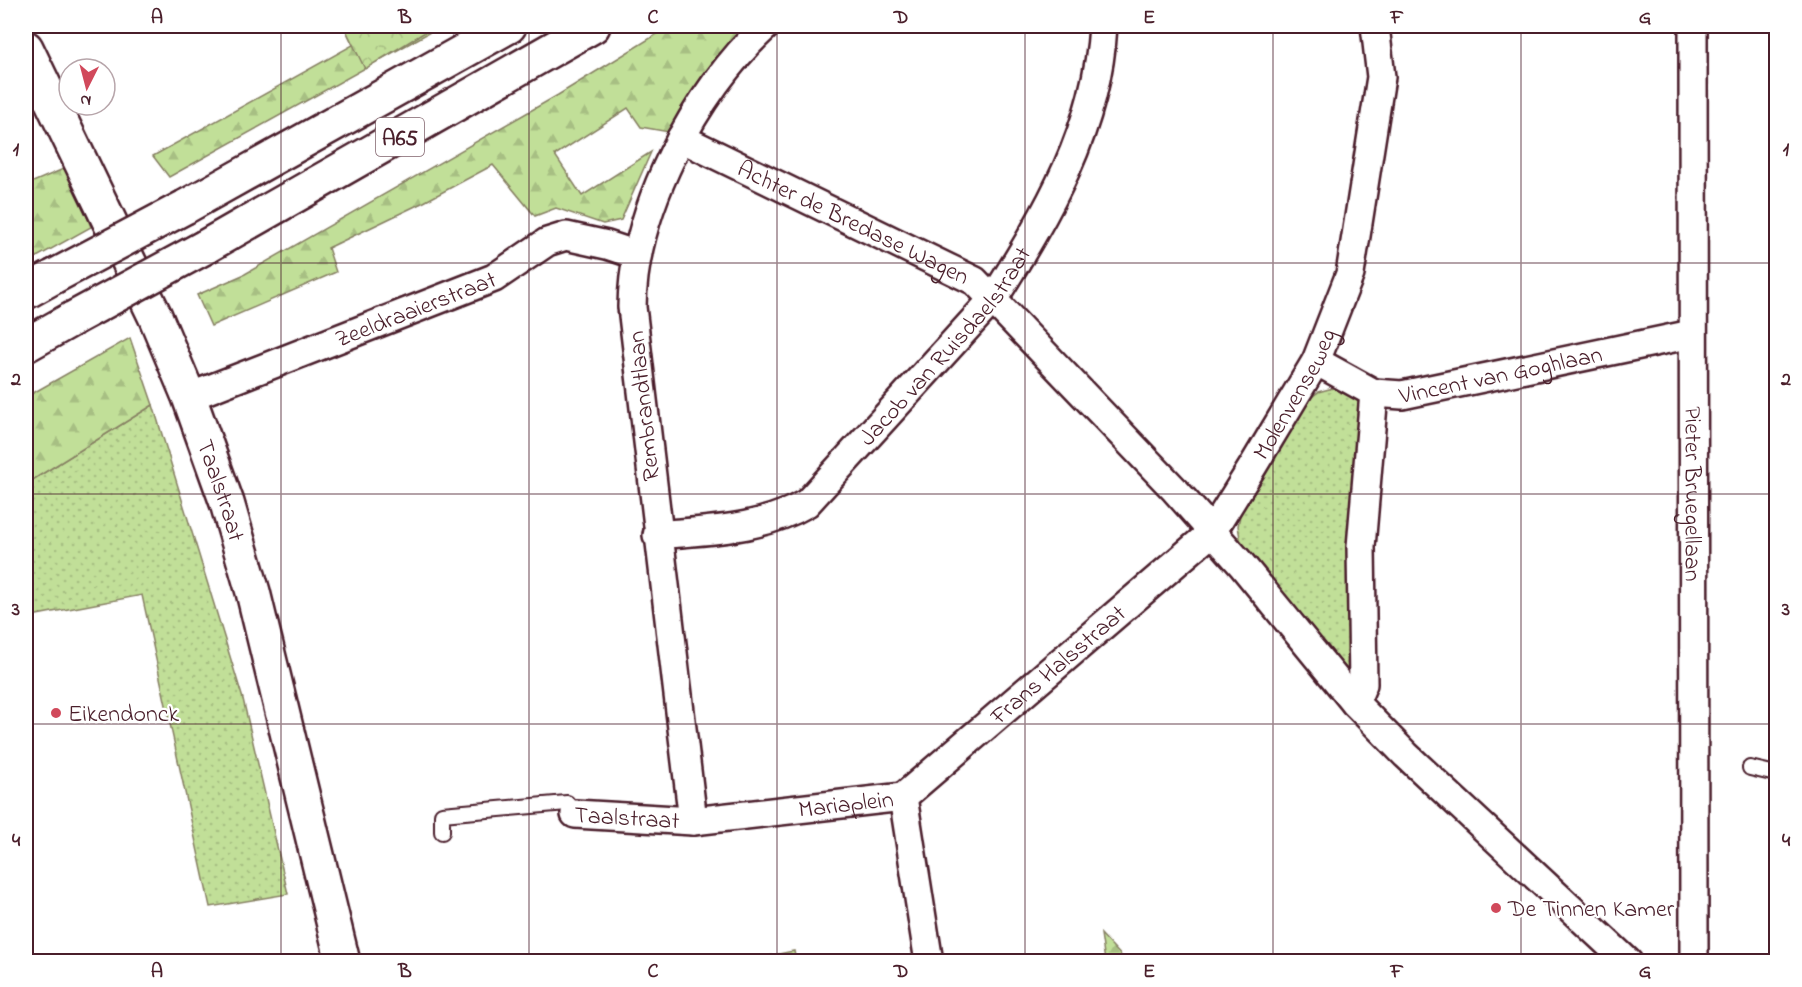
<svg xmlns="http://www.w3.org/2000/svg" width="1802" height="987" viewBox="0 0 1802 987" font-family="'Indie Flower',sans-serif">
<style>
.grass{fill:url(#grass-dots);stroke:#867f62;stroke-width:1.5}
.forest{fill:url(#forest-firs);stroke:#867f62;stroke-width:1.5}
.park{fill:url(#park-crowns);stroke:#867f62;stroke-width:1.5}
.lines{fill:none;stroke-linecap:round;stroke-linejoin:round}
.service-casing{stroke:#4a1f2b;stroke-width:18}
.minor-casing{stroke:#4a1f2b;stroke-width:32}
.secondary-casing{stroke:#4a1f2b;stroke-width:38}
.motorway-casing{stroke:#4a1f2b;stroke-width:38}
.service{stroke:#fff;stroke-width:14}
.minor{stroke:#fff;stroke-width:27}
.secondary{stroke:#fff;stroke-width:33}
.motorway{stroke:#fff;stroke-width:33}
.motorway-bridge-casing{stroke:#4a1f2b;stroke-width:38;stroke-linecap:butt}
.motorway-bridge{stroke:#fff;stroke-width:33}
.grid{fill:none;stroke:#4a1f2b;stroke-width:1.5;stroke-opacity:0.55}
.poi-dot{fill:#d1495b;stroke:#fff;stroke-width:2}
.labels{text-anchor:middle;stroke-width:4.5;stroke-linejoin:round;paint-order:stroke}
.shield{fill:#fff;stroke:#80626b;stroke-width:1.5}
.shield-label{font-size:22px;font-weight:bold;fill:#4a1f2b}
.street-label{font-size:24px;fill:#4a1f2b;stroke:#fff}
.poi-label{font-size:24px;fill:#4a1f2b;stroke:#fff;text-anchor:start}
.neatline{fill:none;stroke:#4a1f2b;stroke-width:2}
.grid-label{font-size:20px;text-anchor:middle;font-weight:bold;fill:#4a1f2b}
</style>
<defs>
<pattern id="grass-dots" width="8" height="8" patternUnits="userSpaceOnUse" patternTransform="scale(1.5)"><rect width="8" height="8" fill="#c1df98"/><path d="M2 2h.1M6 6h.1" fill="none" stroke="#a7bf83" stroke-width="1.8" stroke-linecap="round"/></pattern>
<pattern id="forest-firs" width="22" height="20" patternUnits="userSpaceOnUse" patternTransform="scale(1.5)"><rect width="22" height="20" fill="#c1df98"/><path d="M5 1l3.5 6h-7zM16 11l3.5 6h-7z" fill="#a7bf83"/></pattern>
<pattern id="park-crowns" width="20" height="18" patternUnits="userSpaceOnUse" patternTransform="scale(1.5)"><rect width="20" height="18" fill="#c1df98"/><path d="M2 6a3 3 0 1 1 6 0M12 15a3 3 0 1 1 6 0" fill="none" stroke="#a7bf83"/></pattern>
</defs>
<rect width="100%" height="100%" fill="#fff"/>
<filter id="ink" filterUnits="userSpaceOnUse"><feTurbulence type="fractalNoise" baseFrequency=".0167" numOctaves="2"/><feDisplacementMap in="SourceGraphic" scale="12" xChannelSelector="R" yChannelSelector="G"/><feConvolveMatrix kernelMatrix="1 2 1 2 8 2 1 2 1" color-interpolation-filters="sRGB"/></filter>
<g filter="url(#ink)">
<path class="grass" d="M1333 388C1345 390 1354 391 1361 401L1351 681 1241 544 1238 526 1241 509 1304 404 1318 392Z
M153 405 243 699 288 894 210 907 142 595 26 617V484Z"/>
<path class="forest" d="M344 26H441L169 177 153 156 353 45Z
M670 26H746C714 58 691 91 669 132L641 127 628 108 555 155 582 196 651 152 621 220 603 224 556 208 535 216 493 165 424 202 328 248 336 272 211 326 197 295 245 274 558 95Z
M68 167 91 227 26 263V185Z
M130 338 153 405 26 484V397Z
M1101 934 1126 961H1105Z
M794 951 796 961H744Z"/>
<path class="park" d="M344 26H435L365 69Z"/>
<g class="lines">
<defs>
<path id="service" d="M1750 768 1776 774
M442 832V814L567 803 575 814"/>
<g id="minor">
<path id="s1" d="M1693 26 1694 962"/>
<path id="s2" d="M681 138 975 281 1175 490 1242 565 1355 703 1406 755 1628 962"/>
<path id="s3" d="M1316 361 1374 393 1402 395 1692 334"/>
<path id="s4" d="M189 397 494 278 547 242 566 236 607 245 637 255"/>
<path id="s5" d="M657 535C709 530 761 530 807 503L994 298C1048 212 1097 130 1103 26"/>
<path d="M1355 703 1363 684 1361 547 1374 393"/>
<path id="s6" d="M903 797 1212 532 1253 466 1316 361 1350 274 1381 77 1375 26"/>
<path d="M903 797 929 962"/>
<path id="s7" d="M575 814 693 821 903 797"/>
<path d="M693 821 632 307C633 210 695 91 766 26"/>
</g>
<g id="secondary">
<path id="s8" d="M26 48 155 316 189 397 227 503 253 592 343 962"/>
</g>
<path id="motorway" d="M185 207 509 26
M205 247 593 26
M26 292 53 277
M26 345 74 318"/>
</defs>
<use href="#service" class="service-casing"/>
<use href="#minor" class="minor-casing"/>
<use href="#secondary" class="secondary-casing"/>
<use href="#motorway" class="motorway-casing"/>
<use href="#service" class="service"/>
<use href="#minor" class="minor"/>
<use href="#secondary" class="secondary"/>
<use href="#motorway" class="motorway"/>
<defs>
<path id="motorway-bridge" d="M53 277 185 207
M74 318 205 247"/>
</defs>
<use href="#motorway-bridge" class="motorway-bridge-casing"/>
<use href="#motorway-bridge" class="motorway-bridge"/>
</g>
</g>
<path class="grid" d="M281 26V962M529 26V962M777 26V962M1025 26V962M1273 26V962M1521 26V962M26 263H1776M26 494H1776M26 724H1776"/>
<g class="poi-dot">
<circle cx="56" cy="713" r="6"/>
<circle cx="1496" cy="908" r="6"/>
</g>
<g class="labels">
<rect class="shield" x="376" y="118" width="48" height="38" rx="4.5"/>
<g class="shield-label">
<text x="400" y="145">A65</text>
</g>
<g class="street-label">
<text dy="8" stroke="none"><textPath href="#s2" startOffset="192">Achter de Bredase Wagen</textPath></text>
<text dy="8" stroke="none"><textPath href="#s4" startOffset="243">Zeeldraaierstraat</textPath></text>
<text dy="8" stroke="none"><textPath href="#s5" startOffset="364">Jacob van Ruisdaelstraat</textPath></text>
<text dy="8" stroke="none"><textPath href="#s3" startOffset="195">Vincent van Goghlaan</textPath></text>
<text dy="8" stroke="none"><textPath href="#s6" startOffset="568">Molenvenseweg</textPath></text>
<text transform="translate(643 406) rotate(-96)" y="8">Rembrandtlaan</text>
<text dy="8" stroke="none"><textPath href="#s8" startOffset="484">Taalstraat</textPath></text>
<text dy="8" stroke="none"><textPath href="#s1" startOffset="468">Pieter Bruegellaan</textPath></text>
<text dy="8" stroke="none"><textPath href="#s6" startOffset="204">Frans Halsstraat</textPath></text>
<text dy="8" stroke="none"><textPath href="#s7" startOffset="272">Mariaplein</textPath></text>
<text dy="8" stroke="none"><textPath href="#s7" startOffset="52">Taalstraat</textPath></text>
</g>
<g class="poi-label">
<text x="68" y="721">Eikendonck</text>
<text x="1508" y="916">De Tinnen Kamer</text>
</g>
</g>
<rect width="1802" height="987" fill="none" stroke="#fff" stroke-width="66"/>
<g transform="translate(87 87) rotate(186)"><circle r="28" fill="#ffffff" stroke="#b7a5aa" stroke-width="1.5"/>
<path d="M0-4.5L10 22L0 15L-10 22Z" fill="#d1495b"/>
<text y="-9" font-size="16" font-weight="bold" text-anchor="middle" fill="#4a1f2b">N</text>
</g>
<rect x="33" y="33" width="1736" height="921" class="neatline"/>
<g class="grid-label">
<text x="157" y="23">A</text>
<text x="405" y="23">B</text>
<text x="653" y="23">C</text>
<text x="901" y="23">D</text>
<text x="1149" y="23">E</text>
<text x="1397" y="23">F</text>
<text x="1645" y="23">G</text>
<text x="16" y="155">1</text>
<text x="1786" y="155">1</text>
<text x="16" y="385">2</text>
<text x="1786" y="385">2</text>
<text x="16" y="615">3</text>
<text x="1786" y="615">3</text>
<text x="16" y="846">4</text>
<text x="1786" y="846">4</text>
<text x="157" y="977">A</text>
<text x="405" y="977">B</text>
<text x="653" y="977">C</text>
<text x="901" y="977">D</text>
<text x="1149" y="977">E</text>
<text x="1397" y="977">F</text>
<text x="1645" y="977">G</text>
</g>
</svg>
